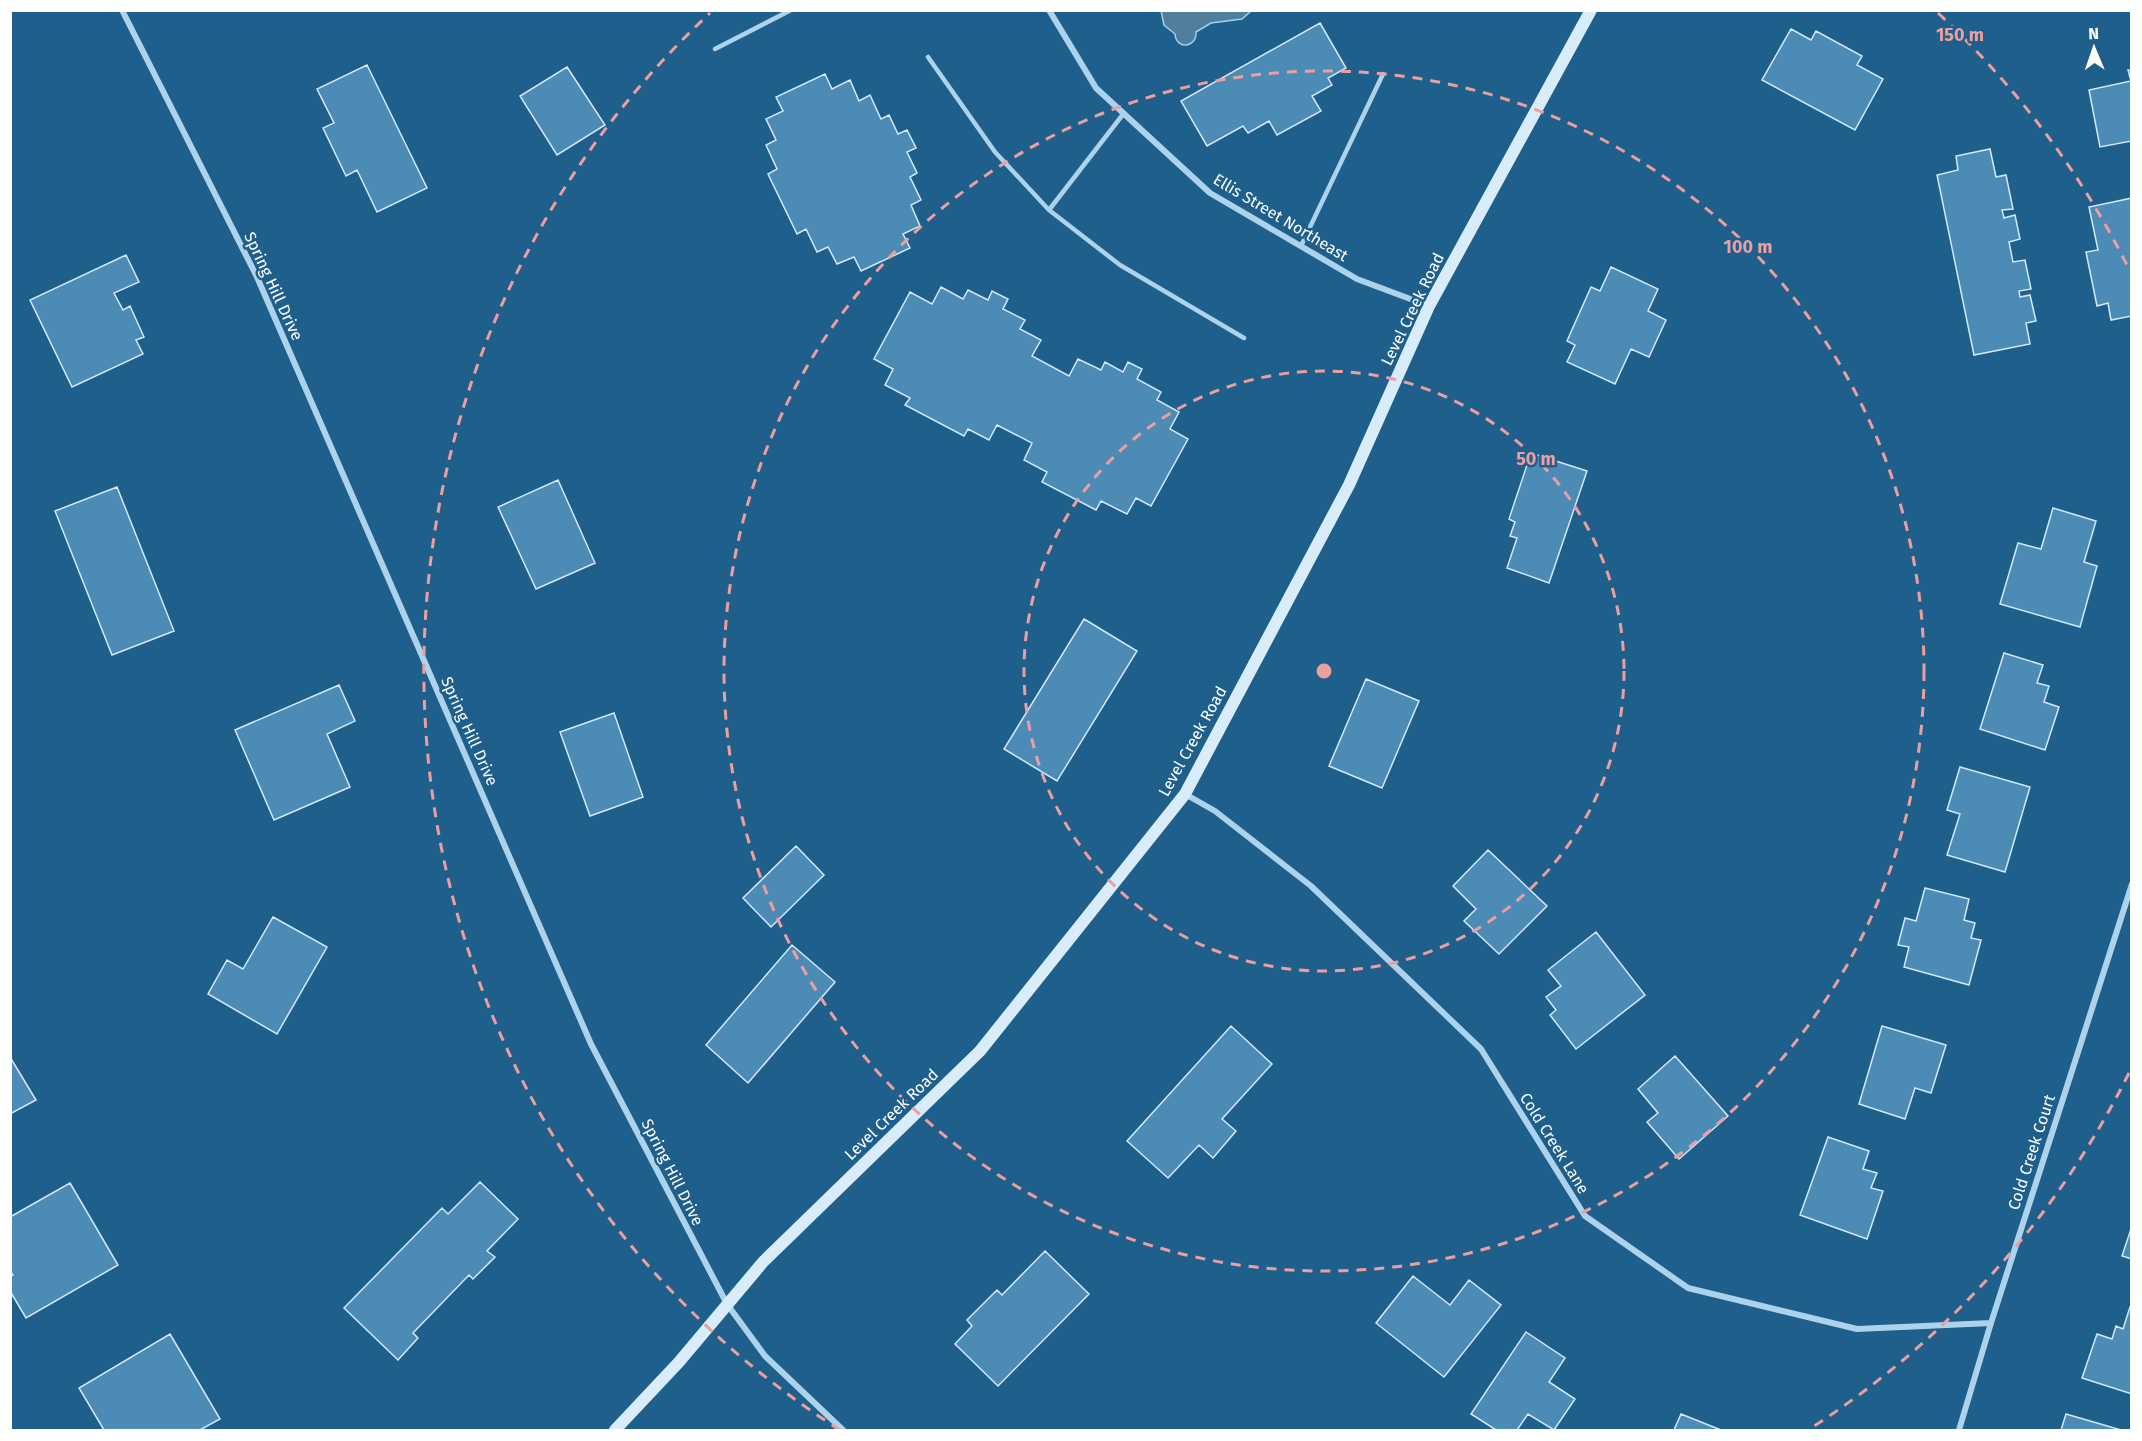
<svg xmlns="http://www.w3.org/2000/svg" width="2142" height="1441" viewBox="0 0 2142 1441" font-family="'Fira Sans',sans-serif">
<style>
.water{fill:#517e9d;stroke:#a0d0ed;stroke-width:1.5}
.building{fill:#4c8bb6;stroke:#d2e9f9;stroke-width:1.5}
.lines{fill:none;stroke-linecap:round;stroke-linejoin:round}
.lane{stroke:#add3ec;stroke-width:4.5}
.street{stroke:#add3ec;stroke-width:6}
.secondary{stroke:#d9ecf9;stroke-width:12}
.ring{fill:none;stroke:#ed9e9e;stroke-width:3;stroke-dasharray:10 8}
.labels{text-anchor:middle;stroke-width:5;stroke-linejoin:round;paint-order:stroke}
.street-label{font-size:16px;fill:#fff;stroke:#1f5f8c}
.centre{fill:#ed9e9e;stroke:#1f5f8c;stroke-width:3}
.ring-label{font-size:18px;text-anchor:middle;font-weight:bold;fill:#ed9e9e;stroke:#1f5f8c;stroke-width:5;stroke-linejoin:round;paint-order:stroke}
</style>
<rect width="100%" height="100%" fill="#1f5f8c"/>
<path class="water" d="M1161 11V10L1251 11 1242 19 1211 23 1196 32C1197 48 1176 50 1175 34L1164 25Z"/>
<path class="building" d="M1320 23 1346 68 1328 78 1332 85 1312 96 1321 111 1277 135 1269 121 1248 133 1243 126 1207 146 1181 101Z
M1791 29 1811 40 1816 31 1862 56 1857 65 1883 79 1855 130 1762 80Z
M367 65 427 188 377 212 357 170 346 176 323 128 334 123 317 89Z
M567 67 605 125 557 155 520 96Z
M2128 70H2132V141L2100 147 2089 90 2131 81Z
M825 74 832 89 850 80 859 101 870 95 881 119 889 115 898 134 907 130 916 148 907 152 917 173 910 177 921 200 911 205 920 226 903 234 910 248 861 271 854 257 837 264 828 247 817 252 806 229 797 234 768 174 777 169 766 145 776 140 766 119 783 111 776 97Z
M1990 149 1996 177 2006 175 2013 209 2002 210 2004 218 2015 215 2020 239 2009 242 2013 262 2025 260 2031 289 2019 291 2020 297 2030 295 2036 321 2026 323 2030 344 1974 355 1937 175 1958 170 1956 156Z
M2132 198V316L2111 320 2108 303 2097 306 2086 252 2098 250 2089 207Z
M126 255 139 282 114 293 123 310 130 306 144 337 136 340 143 354 72 387 30 300Z
M1611 267 1658 289 1648 311 1666 320 1649 357 1631 349 1615 384 1567 362 1575 345 1567 341 1591 287 1600 291Z
M941 287 963 299 968 290 988 300 992 291 1008 299 1003 309 1025 320 1020 329 1041 340 1032 356 1069 376 1078 359 1101 370 1105 362 1123 372 1128 362 1142 369 1137 379 1161 392 1157 400 1179 412 1170 429 1188 439 1151 506 1136 498 1127 514 1101 501 1096 510 1042 482 1047 472 1024 460 1032 443 997 425 989 440 968 429 964 436 905 405 910 398 885 385 893 369 874 359 910 292 932 304Z
M1531 453 1587 471 1549 583 1507 568 1517 538 1510 536 1515 522 1509 519Z
M558 480 595 563 536 589 498 507Z
M117 487 174 631 112 655 55 511Z
M2053 508 2096 521 2084 562 2097 566 2080 627 2000 604 2018 543 2041 549Z
M1084 619 1137 651 1057 781 1004 749Z
M2004 653 2043 665 2037 683 2049 686 2044 702 2059 707 2045 750 1980 729Z
M1366 679 1419 701 1382 788 1329 766Z
M339 685 355 721 327 734 350 787 274 820 235 730Z
M614 713 643 797 590 816 560 732Z
M1960 767 2030 787 2005 872 1947 855 1960 814 1947 810Z
M796 846 824 875 771 927 743 898Z
M1488 850 1547 906 1499 954 1464 921 1476 909 1453 886Z
M1925 888 1969 899 1964 920 1975 923 1971 938 1981 940 1969 985 1904 967 1909 947 1898 945 1905 918 1916 921Z
M273 917 327 947 277 1034 208 994 227 960 243 969Z
M1596 932 1645 995 1576 1049 1550 1015 1556 1010 1546 997 1561 986 1548 970Z
M792 945 835 982 748 1083 706 1045Z
M1231 1026 1272 1064 1222 1119 1236 1131 1213 1158 1199 1145 1168 1178 1127 1141Z
M1882 1026 1946 1045 1931 1093 1915 1088 1905 1119 1859 1104Z
M1675 1056 1728 1116 1679 1159 1647 1122 1658 1113 1638 1089Z
M10 1057 36 1100 10 1114Z
M1828 1137 1869 1151 1863 1169 1877 1173 1871 1188 1883 1191 1867 1239 1800 1215Z
M480 1182 518 1219 487 1251 495 1257 473 1279 469 1275 413 1333 418 1338 398 1360 344 1308 442 1208 448 1214Z
M70 1183 118 1265 26 1318 10 1291V1277L13 1275 10 1271V1217Z
M2132 1226V1259L2122 1256Z
M1045 1251 1089 1294 998 1386 955 1344 972 1326 967 1320 997 1290 1002 1295Z
M1413 1276 1450 1305 1469 1280 1501 1305 1444 1377 1376 1323Z
M2130 1307H2132V1394L2082 1378 2097 1334 2112 1339 2116 1326 2123 1329Z
M1526 1332 1565 1358 1549 1382 1575 1399 1554 1430 1528 1414 1517 1430H1496L1471 1414Z
M170 1334 220 1419 200 1430H104L79 1388Z
M1681 1414 1721 1430H1674Z
M2066 1414 2121 1430H2061Z"/>
<g class="lines">
<path class="lane" d="M715 49 791 10
M928 57 995 152 1049 210
M1124 113 1049 210 1120 265 1244 338
M1301 246 1383 74"/>
<path class="street" d="M122 10 257 277 591 1044 727 1304 765 1356 843 1430
M1049 10 1096 88 1210 193 1357 279 1429 306
M1185 794 1215 811 1311 886 1481 1049 1585 1216 1688 1288 1857 1329 1991 1323
M1959 1430 1991 1323 2132 884"/>
<path class="secondary" d="M615 1430 679 1362 763 1262 980 1051 1185 794 1349 485 1429 306 1591 10"/>
</g>
<g class="ring">
<circle cx="1324" cy="671" r="300"/>
<circle cx="1324" cy="671" r="600"/>
<path d="M2129 1073A900 900 0 0 1 1808 1430M840 1430A900 900 0 0 1 710 13M1938 13A900 900 0 0 1 2129 269"/>
</g>
<g class="labels">
<g class="street-label">
<text transform="translate(1281 217) rotate(31)" y="6">Ellis Street Northeast</text>
<text transform="translate(274 286) rotate(65)" y="6">Spring Hill Drive</text>
<text transform="translate(1412 309) rotate(-64)" y="6">Level Creek Road</text>
<text transform="translate(470 731) rotate(66)" y="6">Spring Hill Drive</text>
<text transform="translate(1192 741) rotate(-61)" y="6">Level Creek Road</text>
<text transform="translate(891 1114) rotate(-44)" y="6">Level Creek Road</text>
<text transform="translate(1555 1143) rotate(58)" y="6">Cold Creek Lane</text>
<text transform="translate(2031 1152) rotate(-72)" y="6">Cold Creek Court</text>
<text transform="translate(673 1172) rotate(63)" y="6">Spring Hill Drive</text>
</g>
</g>
<circle cx="1324" cy="671" r="9" class="centre"/>
<g class="ring-label">
<text x="1960" y="41">150 m</text>
<text x="1748" y="253">100 m</text>
<text x="1536" y="465">50 m</text>
</g>
<rect width="2142" height="1441" fill="none" stroke="#ffffff" stroke-width="24"/>
<g transform="translate(2094 48) rotate(358)" stroke="#1f5f8c" stroke-width="4.5" paint-order="stroke">
<path d="M0-4.5L10 22L0 15L-10 22Z" fill="#ffffff"/>
<text y="-9" font-size="16" font-weight="bold" text-anchor="middle" fill="#ffffff">N</text>
</g>
</svg>
